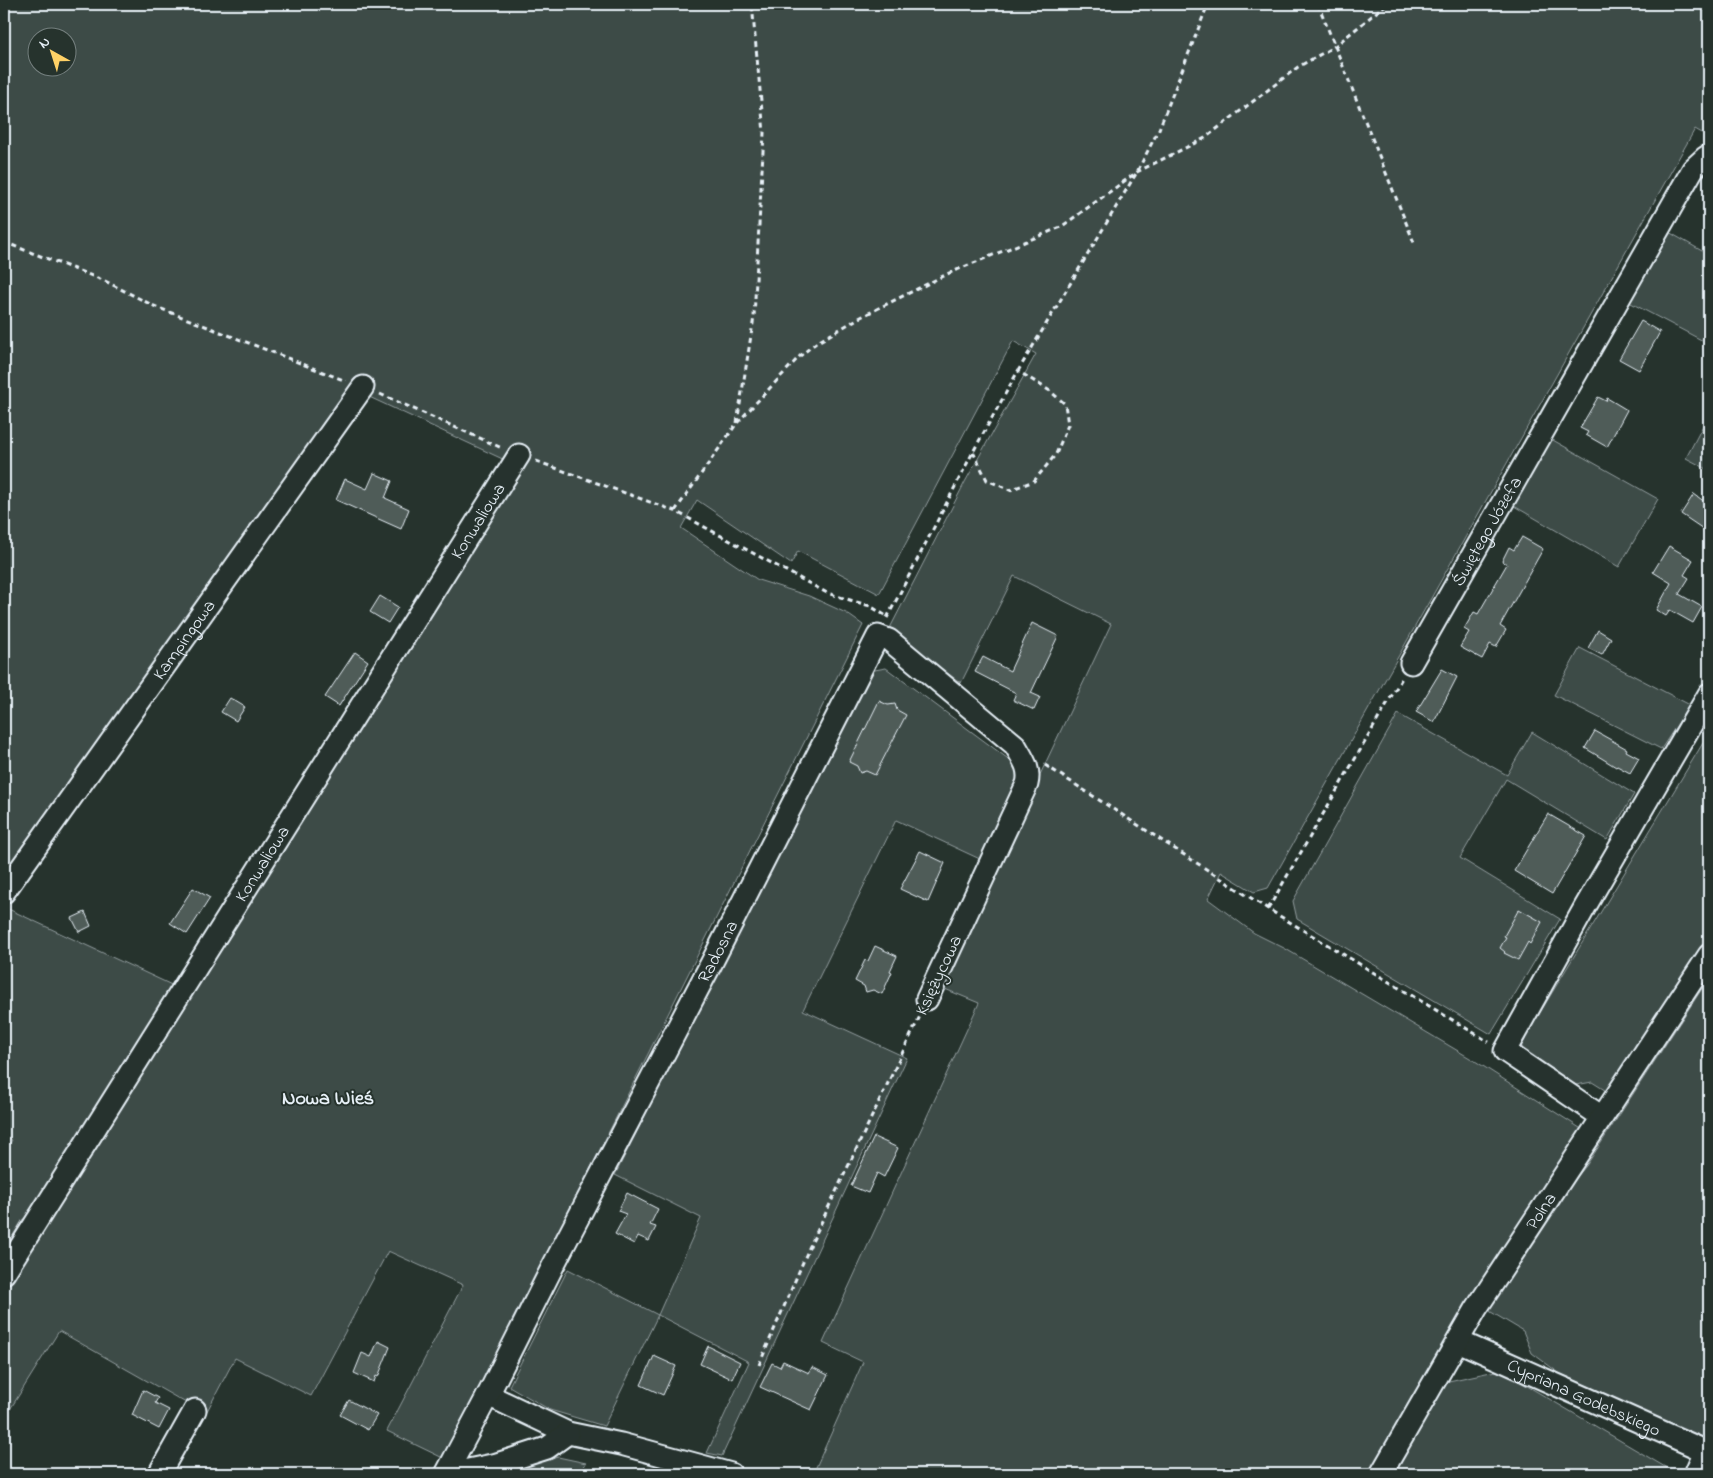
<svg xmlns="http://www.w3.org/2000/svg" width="1713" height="1478" viewBox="0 0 1713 1478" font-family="'Indie Flower',sans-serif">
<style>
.green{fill:#3e4b47;stroke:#939ea0;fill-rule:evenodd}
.building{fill:#505c59;stroke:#e8f1f8}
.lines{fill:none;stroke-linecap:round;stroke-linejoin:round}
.minor-casing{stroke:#e8f1f8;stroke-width:25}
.path{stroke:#e8f1f8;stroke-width:3;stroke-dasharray:5 4;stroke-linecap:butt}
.minor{stroke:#26332d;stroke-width:21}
.labels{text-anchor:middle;stroke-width:4;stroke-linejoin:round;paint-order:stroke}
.street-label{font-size:18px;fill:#e8f1f8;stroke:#26332d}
.quarter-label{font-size:20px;font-weight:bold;fill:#e8f1f8;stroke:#26332d}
</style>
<rect width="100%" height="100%" fill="#26332d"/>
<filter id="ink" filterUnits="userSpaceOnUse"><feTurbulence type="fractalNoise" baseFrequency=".02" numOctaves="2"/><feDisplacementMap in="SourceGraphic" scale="10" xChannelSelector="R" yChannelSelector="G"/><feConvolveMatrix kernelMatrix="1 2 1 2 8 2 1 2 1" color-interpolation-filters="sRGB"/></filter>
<g filter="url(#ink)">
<path class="green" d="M4 4H1709V137L1695 129 1268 888 1254 892 1221 872 1208 899 1254 933 1284 948 1475 1061 1583 1130 1464 1310 1432 1362 1368 1474H813L863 1362 823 1343 979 1003 940 987 1111 624 1014 576 961 683 889 630 965 482 1036 354 1013 341 879 594 798 551 791 564 697 500 681 528 758 580 809 596 846 613 863 625 445 1459 387 1431 463 1285 388 1251 311 1396 235 1358 206 1413 186 1403 59 1331 4 1419V1281L509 462 365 395 4 879ZM38 38H68V68H38Z
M1667 231 1709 255V344L1629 302Z
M1709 414V470L1686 458Z
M1551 439 1658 499 1619 567 1514 506Z
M1580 648 1690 705 1661 749 1554 695Z
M886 668 1015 764 1020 780 982 860 896 820 803 1010 907 1058 722 1456 707 1453 749 1362 658 1315 604 1426 550 1410 509 1386 568 1269 658 1315 701 1218 615 1175 869 671Z
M1398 714 1507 775 1532 732 1634 794 1607 840 1506 779 1460 858 1560 919 1491 1034 1297 919 1293 901Z
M1709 733V940L1608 1092 1592 1082 1576 1085 1525 1057 1521 1044Z
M4 907 176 987 30 1221 23 1219 4 1250V1152L12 1140 4 1136Z
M1709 978V1439L1703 1438 1559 1373 1532 1353 1523 1331 1486 1309 1546 1214 1586 1166Z
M1500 1370 1677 1474H1388L1444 1382Z
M558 1457 586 1463 580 1474H495Z"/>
<path class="building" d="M1641 321 1660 332 1639 370 1619 359Z
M1598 397 1606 401 1607 398 1627 410 1607 447 1586 435 1588 432 1580 428Z
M374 473 392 481 385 498 409 509 401 529 336 500 345 479 367 489Z
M1694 494 1709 505V533L1681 514Z
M1522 537 1543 549 1500 626 1506 630 1496 647 1490 644 1482 659 1460 647 1469 632 1464 629 1474 612 1478 614 1507 564 1502 561 1509 547 1514 550Z
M1669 546 1693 560 1684 575 1689 578 1679 594 1702 607 1693 623 1670 610 1666 616 1656 610 1671 583 1653 572Z
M380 596 398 607 388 623 370 612Z
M1032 623 1058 636 1031 693 1040 697 1034 710 1013 700 1016 693 975 672 983 657 1010 671Z
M1598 630 1611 638 1602 655 1588 648Z
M355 652 368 661 339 706 325 697Z
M1442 669 1457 677 1434 722 1416 712Z
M230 698 245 707 236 721 221 712Z
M879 701 888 705 895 704 897 710 906 715 875 775 866 771 860 773 857 766 849 762Z
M1595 731 1627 749 1626 751 1639 758 1630 773 1617 766 1616 767 1585 748Z
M1548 814 1586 836 1552 894 1514 871Z
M920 851 945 863 928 902 900 889Z
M193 888 210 898 187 934 170 923Z
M1519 909 1542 922 1530 944 1528 942 1518 960 1504 953 1505 952 1500 948 1506 937 1504 936Z
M85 912 91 926 79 932 72 918Z
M875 946 897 956 890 971 892 972 882 994 873 990 866 992 864 986 855 981 865 960 868 961Z
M874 1137 898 1148 884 1177 877 1173 868 1193 851 1186Z
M627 1193 658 1209 650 1225 656 1227 649 1241 638 1236 634 1244 615 1234 626 1214 618 1211Z
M378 1341 390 1347 378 1377 376 1376 374 1382 354 1373 362 1353 371 1357Z
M708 1346 740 1362 732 1379 700 1364Z
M654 1356 676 1366 663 1395 641 1385Z
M783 1361 809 1373 812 1367 828 1375 811 1410 760 1387 772 1363 780 1367Z
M143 1390 158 1398 155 1403 169 1410 159 1429 132 1415Z
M349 1400 377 1415 368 1430 340 1415Z"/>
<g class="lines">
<defs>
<g id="minor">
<path id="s1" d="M1411 663 1693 169 1706 157 1709 158"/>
<path id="s2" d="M4 892 363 387"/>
<path d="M1602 1117 1505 1051 1585 907 1709 694"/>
<path id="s3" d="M4 1273 519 455"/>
<path id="s4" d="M1458 1341 1705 1451 1709 1452"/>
<path d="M488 1395 568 1433 621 1444 731 1474"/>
<path d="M159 1474 195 1410"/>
<path id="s5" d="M446 1474 488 1395 554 1264 711 964 878 636 889 640 1015 745C1023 759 1031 769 1027 784L927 999"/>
<path d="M449 1474 497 1464 547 1448 568 1433"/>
<path id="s6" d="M1381 1474 1476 1309 1709 955"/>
<path d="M1695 1474 1705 1451"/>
</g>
</defs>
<use href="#minor" class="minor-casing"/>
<path class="path" d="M1318 4 1415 245
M4 242 105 281 154 306 346 381
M380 394 502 448
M737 423 754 317 764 133 752 4
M973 452 987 480 1010 490 1034 481 1056 454 1068 425 1065 404 1050 391 1018 371
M536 461 675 511 827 593 870 606 888 617
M675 511 737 423 800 356 816 343 859 318 947 274 1061 227 1137 172 1205 138 1298 67 1335 46 1384 6 1389 4
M887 618 973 452 1018 371 1137 172 1159 129 1208 4
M1045 765 1268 909 1489 1042
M1268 909 1402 678
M759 1365 809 1248 920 1016"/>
<use href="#minor" class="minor"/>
</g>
</g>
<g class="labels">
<g class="street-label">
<text dy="6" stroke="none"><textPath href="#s3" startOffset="889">Konwaliowa</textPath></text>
<text dy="6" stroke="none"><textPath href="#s1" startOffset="152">Świętego Józefa</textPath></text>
<text dy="6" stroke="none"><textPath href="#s2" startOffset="310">Kampingowa</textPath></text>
<text dy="6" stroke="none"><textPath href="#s3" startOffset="484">Konwaliowa</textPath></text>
<text dy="6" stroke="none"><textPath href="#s5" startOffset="589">Radosna</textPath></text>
<text transform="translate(938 975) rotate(-65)" y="6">Księżycowa</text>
<text dy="6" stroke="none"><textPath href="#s6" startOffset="308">Polna</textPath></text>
<text dy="6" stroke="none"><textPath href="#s4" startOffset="138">Cypriana Godebskiego</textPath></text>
</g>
<g class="quarter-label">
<text x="328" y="1104">Nowa Wieś</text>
</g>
</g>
<rect width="1713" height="1478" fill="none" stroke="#26332d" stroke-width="20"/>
<rect x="10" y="10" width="1693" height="1458" fill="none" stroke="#e8f1f8" stroke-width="2" filter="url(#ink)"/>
<g transform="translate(52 52) rotate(321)"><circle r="24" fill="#26332d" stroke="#747f7e"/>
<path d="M0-4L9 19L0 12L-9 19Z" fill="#ffd166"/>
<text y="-8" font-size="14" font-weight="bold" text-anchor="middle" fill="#e8f1f8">N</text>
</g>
</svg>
